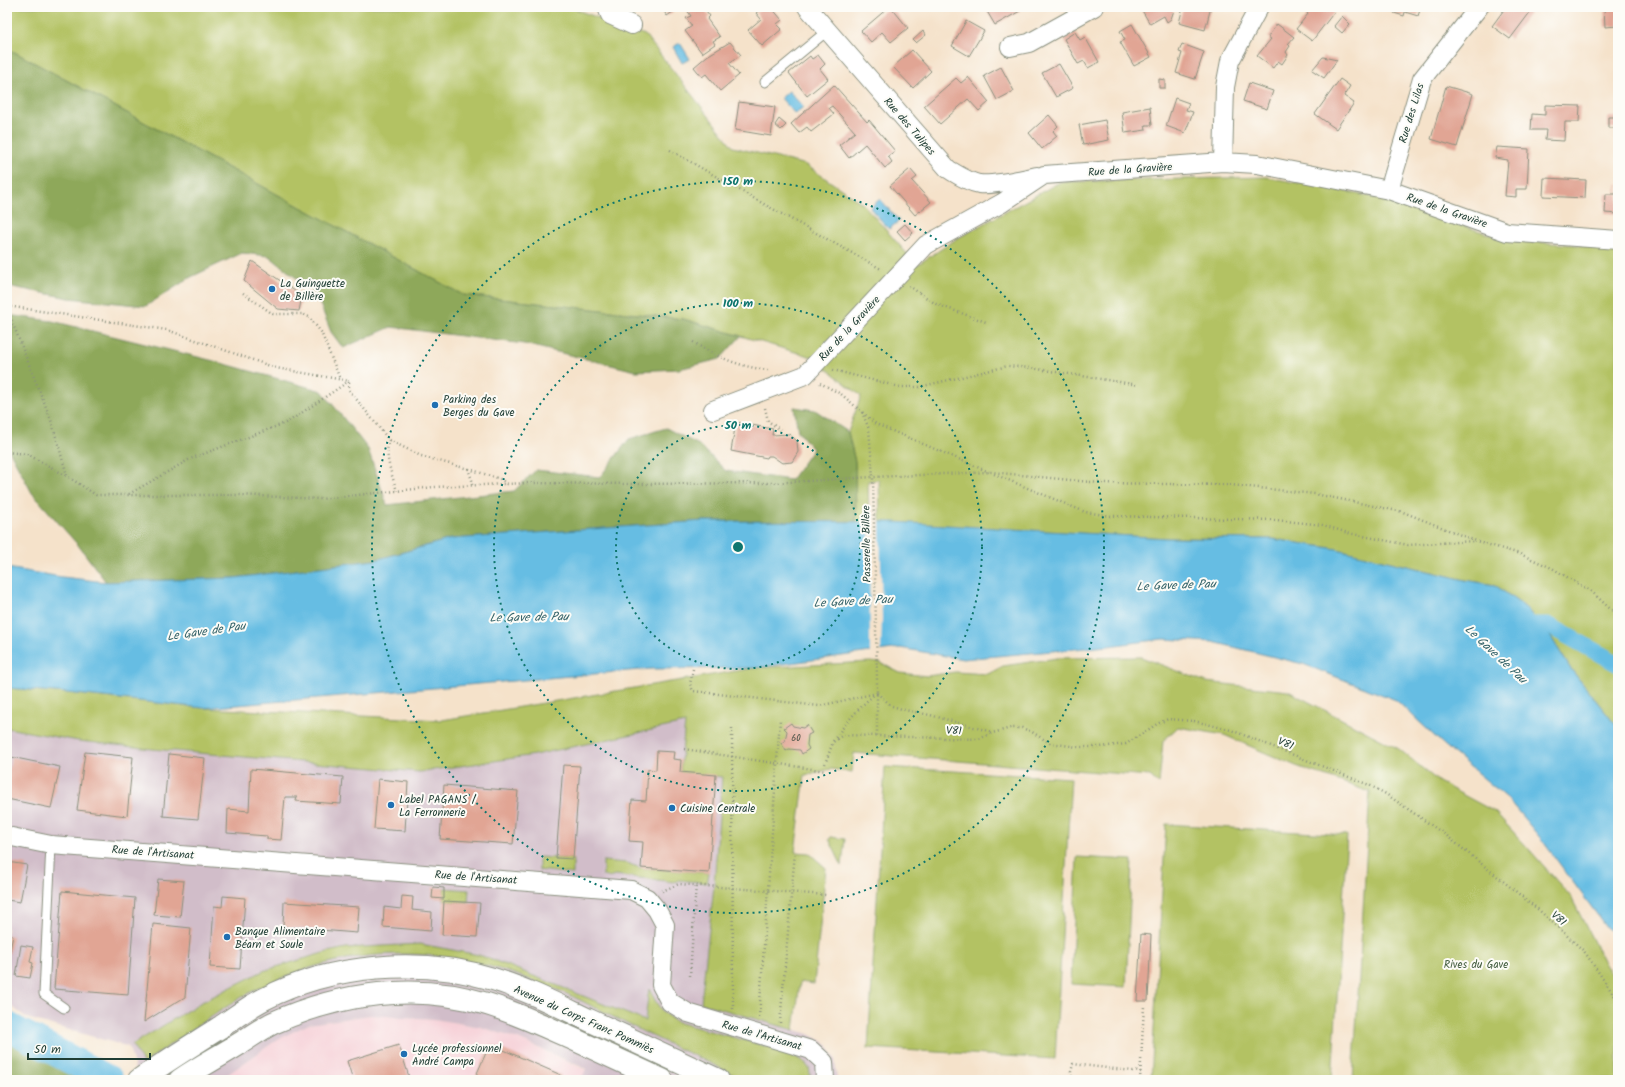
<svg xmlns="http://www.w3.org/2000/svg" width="1625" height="1087" viewBox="0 0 1625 1087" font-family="Kalam,sans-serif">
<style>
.built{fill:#f6cfd7}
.industrial{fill:#d1bdc9}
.green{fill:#b3c264;stroke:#69804c}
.forest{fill:#8ea85a;stroke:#567247}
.water{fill:#66bde3;stroke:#427d8c}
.pier{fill:#f5e2ca}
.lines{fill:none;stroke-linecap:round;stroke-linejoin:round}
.canal{stroke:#66bde3;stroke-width:17}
.river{stroke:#66bde3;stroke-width:29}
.building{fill:#e1a594}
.lane-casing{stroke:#8a907f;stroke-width:11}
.street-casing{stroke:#8a907f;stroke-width:20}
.secondary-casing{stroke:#8a907f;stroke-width:24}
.path{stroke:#8a907f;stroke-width:2.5;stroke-dasharray:1 3;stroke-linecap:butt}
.lane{stroke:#fff;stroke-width:9}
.street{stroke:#fff;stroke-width:18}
.secondary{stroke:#fff;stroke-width:22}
.ring{fill:none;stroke:#0f766e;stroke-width:2;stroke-dasharray:2 4}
.poi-dot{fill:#1f6fb2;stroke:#fdfcf7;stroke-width:1.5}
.labels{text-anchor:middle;stroke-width:4;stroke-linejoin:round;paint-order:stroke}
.number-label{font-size:9px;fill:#50574c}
.street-label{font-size:11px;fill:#1f3d34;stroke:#fdfcf7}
.poi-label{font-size:11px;fill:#1f3d34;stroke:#fdfcf7;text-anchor:start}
.park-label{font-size:11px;fill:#445e40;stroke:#fdfcf7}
.water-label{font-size:12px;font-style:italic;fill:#346369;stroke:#fdfcf7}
.centre{fill:#0f766e;stroke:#fdfcf7;stroke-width:2}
.ring-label{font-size:12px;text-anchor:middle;font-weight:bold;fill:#0f766e;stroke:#fdfcf7;stroke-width:4;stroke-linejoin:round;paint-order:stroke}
</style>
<rect width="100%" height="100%" fill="#fdfcf7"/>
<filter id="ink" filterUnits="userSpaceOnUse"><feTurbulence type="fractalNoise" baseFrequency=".025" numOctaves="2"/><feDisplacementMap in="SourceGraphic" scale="8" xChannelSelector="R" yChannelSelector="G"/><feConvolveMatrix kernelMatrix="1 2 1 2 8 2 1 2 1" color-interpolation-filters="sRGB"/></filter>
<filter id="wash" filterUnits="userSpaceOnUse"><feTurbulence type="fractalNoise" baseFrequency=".012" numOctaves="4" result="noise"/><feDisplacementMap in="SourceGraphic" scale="16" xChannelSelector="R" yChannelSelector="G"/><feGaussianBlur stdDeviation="0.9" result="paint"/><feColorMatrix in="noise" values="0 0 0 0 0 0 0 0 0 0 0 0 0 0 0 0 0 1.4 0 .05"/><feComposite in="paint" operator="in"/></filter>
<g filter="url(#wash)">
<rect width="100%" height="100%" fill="#f5e2ca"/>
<path class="built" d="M370 1015 434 1019 481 1027 518 1039 586 1070 581 1080H222L227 1075 278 1039 309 1024Z"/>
<path class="industrial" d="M685 723 716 775 722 776 714 886 701 1003 809 1034 826 1043 835 1059 837 1080H581L586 1069 518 1039 481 1027 434 1019 370 1015 309 1024 278 1039 227 1075 222 1080H138L129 1047 27 1018 7 1003V728L79 741 152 749 420 772 534 755Z"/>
<path class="green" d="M7 7H569L645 35 733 147 806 165 863 204 917 265 958 238 1060 182 1266 177 1369 196 1508 240 1618 248V728L1570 668 1551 637 1526 608 1495 585 1465 580 1337 549 1273 539 1167 538 880 522 879 480 868 481 869 522H856L855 462 848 432 861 396 812 357 683 319 463 295 7 48Z
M1141 657 1206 682 1288 691 1399 749 1439 782 1495 812 1528 848 1571 897 1606 966 1618 980V1080H1353L1370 792 1296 766 1224 735 1178 727 1163 741 1159 784 1150 776 854 753 852 772 831 769 805 775 795 852 809 853 826 868 814 984 800 982 794 1030 701 1003 714 886 722 777 680 772 685 723 534 755 420 772 152 749 79 741 7 728V688L67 693 203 708 442 720 754 668 870 662 881 663 900 673 927 676 955 672 988 674 1003 666 1057 658Z
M885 767 1071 778 1055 1059 868 1048Z
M1166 824 1347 835 1332 1080H1151Z
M831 837 845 839 842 866 829 839Z
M539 857 573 859V874L539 870Z
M1077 857 1132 860 1126 987 1071 984Z
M603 861 626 863 641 868 709 873 707 883 679 880 674 882 615 875 608 877 603 876Z
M444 888 469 890 468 902 444 901Z
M420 944 479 955 509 966 645 1021 649 989C658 1006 662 1015 680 1023L784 1051 803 1061 809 1068 811 1080C791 1080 770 1082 750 1080 739 1079 721 1068 710 1063 666 1043 622 1022 580 1000 563 991 543 985 526 978 436 945 353 945 265 985 241 996 219 1012 197 1026 179 1039 161 1050 144 1064L132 1045 198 1004 263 971 323 953 346 948Z"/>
<path class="forest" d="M7 48 463 295 683 319 741 336 720 359 679 369 636 371 524 344 391 327 343 348 331 332 316 294 269 256 242 253 191 277 146 306 69 298 7 286Z
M7 315 52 321 214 361 322 391 368 449 387 505 514 491 536 470 600 477 629 439 666 428 699 445 726 471 791 480 813 449 798 431 794 407 815 410 848 432 855 462 856 522 704 521 451 539 375 560 234 578 106 582 78 545 32 493 9 450H7Z
M7 1036 87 1080H7Z"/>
<path class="water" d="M680 43 690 59 682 63 673 47Z
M789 91 803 107 795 114 781 98Z
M880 199 899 221 889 229 870 208Z
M704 521 894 522 1167 538 1273 539 1337 549 1465 580 1495 585 1526 608 1551 637 1570 668 1618 728V943L1542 840 1506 797 1443 744 1396 700 1303 664 1213 642 1163 639 1108 646 963 659 900 648 754 668 651 669 203 708 67 693 7 688V568L62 577 106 582 234 578 375 560 451 539Z"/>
<path class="pier" d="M869 520H880L882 617 881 652 870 654Z"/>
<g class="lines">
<path class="canal" d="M1518 625H1548L1618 664"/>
<path class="river" d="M7 1026 109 1080"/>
</g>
<g id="blocks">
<path class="building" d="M661 7H680L667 16Z
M685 7H703L710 16 707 19 720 37 713 41 715 44 702 53 685 31 692 26 686 18 691 16Z
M763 7H771L782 20 777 24 782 29 762 46 748 30 761 19 756 13Z
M889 7H891L908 28 891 42 882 32 871 42 861 31Z
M986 7H1018L1020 11 995 25 985 8Z
M1140 7H1175L1171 19 1167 22 1164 16 1150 24Z
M1183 7H1211L1205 30 1179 23Z
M1307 7H1330L1335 11 1312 41 1296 29 1308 14 1305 10Z
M1387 7H1421L1418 16 1405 12 1404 16 1394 13 1395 10Z
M1506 7H1534L1510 39 1492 26Z
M1604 7H1618V26L1605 27Z
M1342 16 1350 24 1342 33 1334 26Z
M966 21 984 31 969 56 952 46Z
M1132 24 1151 57 1134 66 1120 42 1125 40 1120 31Z
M1277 24 1294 37 1288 44 1290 46 1286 52 1288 55 1282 64 1278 61 1273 68 1257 56 1271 39 1268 37Z
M923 31 926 35 916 43 913 40Z
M1075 32 1080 40 1085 37 1099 62 1088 68 1084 61 1078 64 1064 39Z
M730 42 741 55 729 63 739 75 720 91 706 74 702 77 694 67 707 56Z
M1182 44 1204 52 1195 79 1176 73 1182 53 1179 52Z
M912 50 931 71 913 88 893 67Z
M818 55 825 64 820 69 828 79 807 96 789 73 810 56 812 59Z
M1323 57 1337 60 1324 78 1312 70Z
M1059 64 1073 88 1056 97 1042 73Z
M1001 67 1014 91 997 100 984 76Z
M968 77 989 102 979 111 968 99 940 124 924 106 956 78 961 83Z
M1159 79 1165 80V88H1159Z
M1340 79 1350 86 1344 96 1354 103 1336 129 1315 114Z
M1249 83 1273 91 1267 109 1243 101Z
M834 85 867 122 869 120 895 151 888 156 892 162 885 168 865 144 849 158 839 145 855 132 832 106 829 108 834 114 811 132 807 127 799 133 791 124Z
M1446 86 1473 94 1457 147 1431 139Z
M1175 98 1189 103 1186 110 1193 112 1185 133 1166 126Z
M739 102 775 107 771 136 735 130Z
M1545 105 1580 106 1579 122H1565L1564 141 1545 140 1546 130H1531L1532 114 1545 115Z
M1150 107 1152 125H1145L1146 130 1125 133 1122 112Z
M1049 115 1058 126 1053 131 1057 136 1042 149 1029 133Z
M1608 117H1618V128H1608Z
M779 119 786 125 781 130 775 125Z
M1105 120 1109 140 1083 145 1079 125Z
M1497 147 1529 149 1527 189H1516V197L1505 196 1508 160 1495 158Z
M910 169 917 177 912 181 931 202 915 215 890 186Z
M1544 178 1586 180 1585 198 1543 196Z
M1617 184H1618V214L1605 213 1606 194H1616Z
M905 224 913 233 905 240 897 231Z
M252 261 302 296 299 311 278 309 244 281Z
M736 422 773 429 772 435 789 434 797 441 798 452 792 462 782 463 772 456H768L767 458 731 451Z
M791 723 793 726 803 728 807 725 812 733 808 735 807 745 809 749 802 754 800 750 789 749 786 751 781 743 785 741 787 731 784 728Z
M657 751 674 752 673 759 681 760 680 772 716 775 709 873 641 868 643 842 629 841 632 800 646 801 648 769 656 770Z
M85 752 133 757 127 816 77 810Z
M169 754 205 758 198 819 163 816Z
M11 757 60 767 51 808 7 799V783Z
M563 765 580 766 573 859 556 858Z
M251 769 343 777 341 804 296 801 297 797H285L281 840 267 839V836L227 833 228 809 249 811Z
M378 779 408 782 405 831 374 829Z
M444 785 518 791 513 844 440 839Z
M7 862 27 865 20 902 7 900Z
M158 879 184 881 180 917 154 915Z
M433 887 444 888V899L432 898Z
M62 891 135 898 128 995 54 989Z
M223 896 245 898 240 969 210 967 214 906 222 907Z
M402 896 413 897 412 910 432 912 431 931 383 927 384 907 401 909Z
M444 901 480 903 477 937 442 935Z
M284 902 359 907 357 933 283 927Z
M153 924 191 928 185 997 144 1022Z
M1141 934 1151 935 1148 1001H1137Z
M7 935 13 936 9 954 7 953Z
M21 945 33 947 30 962 33 963 30 978 16 976Z
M490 1044 561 1075 559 1080H474Z
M399 1045 410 1080H353L347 1061Z"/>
</g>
</g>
<g filter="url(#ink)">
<use href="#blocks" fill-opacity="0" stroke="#8a907f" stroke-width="1"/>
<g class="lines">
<defs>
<path id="lane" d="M765 82 827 31
M51 845 44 994 64 1008"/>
<path id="street" d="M607 7 610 15 632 25
M807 7 948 169C958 175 968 182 979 184 994 186 1022 179 1037 176
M1010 47 1029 43 1094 7
M1223 162 1225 87 1230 61 1259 7
M1389 190 1422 79 1479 7
M713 410 805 375 926 245 1002 203 1044 175 1223 162 1257 164 1389 190 1507 232 1618 240
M7 836 51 845 631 890 647 898 657 910 665 925 661 985 670 1002 688 1013 811 1050 824 1062 825 1080"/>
<path id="secondary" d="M139 1080C165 1062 192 1045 219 1028 234 1018 248 1007 264 999 332 964 420 957 493 979 526 989 557 1005 589 1020 632 1040 675 1060 718 1080
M180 1080C199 1067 220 1056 239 1044 250 1037 261 1029 273 1023 340 993 416 982 487 1004 517 1013 544 1026 571 1038 601 1052 632 1066 662 1080"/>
</defs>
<use href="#lane" class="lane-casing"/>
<use href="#street" class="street-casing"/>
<use href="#secondary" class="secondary-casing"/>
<path class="path" d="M670 150 762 203 881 269
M909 286 936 304 986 322
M243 293 273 314H302L309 317 321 332 340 379
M7 306 167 330 276 368 349 381
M7 309 51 420 67 475
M693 342C717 357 740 367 768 370
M833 370 900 387H919L1008 366 1031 368 1139 385
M349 382V390L389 440C384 456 392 475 397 491
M820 383 841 394 876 424 989 472
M765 408 768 421 782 431
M862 412 869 429 873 477 877 679V736
M389 440 421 456 468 469 472 480V486
M7 452 27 454 67 476 96 495H240L320 499 434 487 529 483 636 484 772 483 873 477 991 472 1100 483 1231 485 1315 494 1403 512 1476 541 1520 554 1552 568 1592 592 1618 616
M469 469 500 479 508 484
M994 474 1085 512 1111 516 1276 520 1323 525 1348 533 1408 545 1474 541
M129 494 190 459 288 422 349 381
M693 669 690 684 693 691 819 706 877 693
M877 693 892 706 905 710 930 715 992 732
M732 728 733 1010
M833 741C846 723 858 708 875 694
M684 749 825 771
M825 764 833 742 843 735 979 739 992 733 1011 728H1022L1032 732 1050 743 1077 747H1100L1126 744 1157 724 1168 719 1194 721 1231 730 1369 785 1386 794 1447 836 1540 911 1584 951 1618 1001
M662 891 679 884 826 895
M690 976 696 884
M759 1017 780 719
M780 1023 795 852
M1072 1080 1071 1072 1073 1064 1141 1072
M1140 1080 1144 1006"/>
<use href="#lane" class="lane"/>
<use href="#street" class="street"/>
<use href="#secondary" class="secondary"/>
</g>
</g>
<g class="ring">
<circle cx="738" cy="547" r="122"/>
<circle cx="738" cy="547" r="244"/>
<circle cx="738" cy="547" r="366"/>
</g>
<g class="poi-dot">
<circle cx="272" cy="289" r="4"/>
<circle cx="435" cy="405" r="4"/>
<circle cx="391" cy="805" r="4"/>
<circle cx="672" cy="808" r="4"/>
<circle cx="227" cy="937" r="4"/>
<circle cx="404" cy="1054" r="4"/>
</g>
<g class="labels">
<g class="number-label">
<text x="796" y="741">60</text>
</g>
<g class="street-label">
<text transform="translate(1411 113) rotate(-73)" y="4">Rue des Lilas</text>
<text transform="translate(910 126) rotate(49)" y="4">Rue des Tulipes</text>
<text transform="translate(1130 169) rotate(-4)" y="4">Rue de la Gravière</text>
<text transform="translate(1447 210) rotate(19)" y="4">Rue de la Gravière</text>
<text transform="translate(849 328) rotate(-47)" y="4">Rue de la Gravière</text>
<text transform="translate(866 544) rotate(-91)" y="4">Passerelle Billère</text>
<text transform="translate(954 730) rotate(2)" y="4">V81</text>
<text transform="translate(1286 743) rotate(24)" y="4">V81</text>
<text transform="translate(153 852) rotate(4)" y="4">Rue de l'Artisanat</text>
<text transform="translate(476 877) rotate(4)" y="4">Rue de l'Artisanat</text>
<text transform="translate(1559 918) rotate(42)" y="4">V81</text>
<text transform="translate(584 1019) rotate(24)" y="4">Avenue du Corps Franc Pommiès</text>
<text transform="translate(762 1035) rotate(16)" y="4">Rue de l'Artisanat</text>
</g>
<g class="poi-label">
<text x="280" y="287">La Guinguette<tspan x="280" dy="13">de Billère</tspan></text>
<text x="443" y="403">Parking des<tspan x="443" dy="13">Berges du Gave</tspan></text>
<text x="399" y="803">Label PAGANS /<tspan x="399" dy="13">La Ferronnerie</tspan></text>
<text x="680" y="812">Cuisine Centrale</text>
<text x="235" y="935">Banque Alimentaire<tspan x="235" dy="13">Béarn et Soule</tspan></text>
<text x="412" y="1052">Lycée professionnel<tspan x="412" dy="13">André Campa</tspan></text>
</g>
<g class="park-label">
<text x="1476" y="968">Rives du Gave</text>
</g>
<g class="water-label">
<text transform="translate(1176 585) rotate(-2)" y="4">Le Gave de Pau</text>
<text transform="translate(853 601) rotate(-3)" y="4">Le Gave de Pau</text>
<text transform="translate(529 617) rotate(-1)" y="4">Le Gave de Pau</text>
<text transform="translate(206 631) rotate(-8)" y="4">Le Gave de Pau</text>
<text transform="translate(1496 654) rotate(43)" y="4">Le Gave de Pau</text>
</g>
</g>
<circle cx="738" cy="547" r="6" class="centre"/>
<g class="ring-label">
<text x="738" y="185">150 m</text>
<text x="738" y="307">100 m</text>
<text x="738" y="429">50 m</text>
</g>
<rect width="1625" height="1087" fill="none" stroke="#fdfcf7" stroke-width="24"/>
<path d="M28 1053v6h122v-6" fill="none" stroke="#1f3d34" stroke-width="2"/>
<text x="34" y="1053" font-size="12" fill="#1f3d34" stroke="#fdfcf7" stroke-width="3" paint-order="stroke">50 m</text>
</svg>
